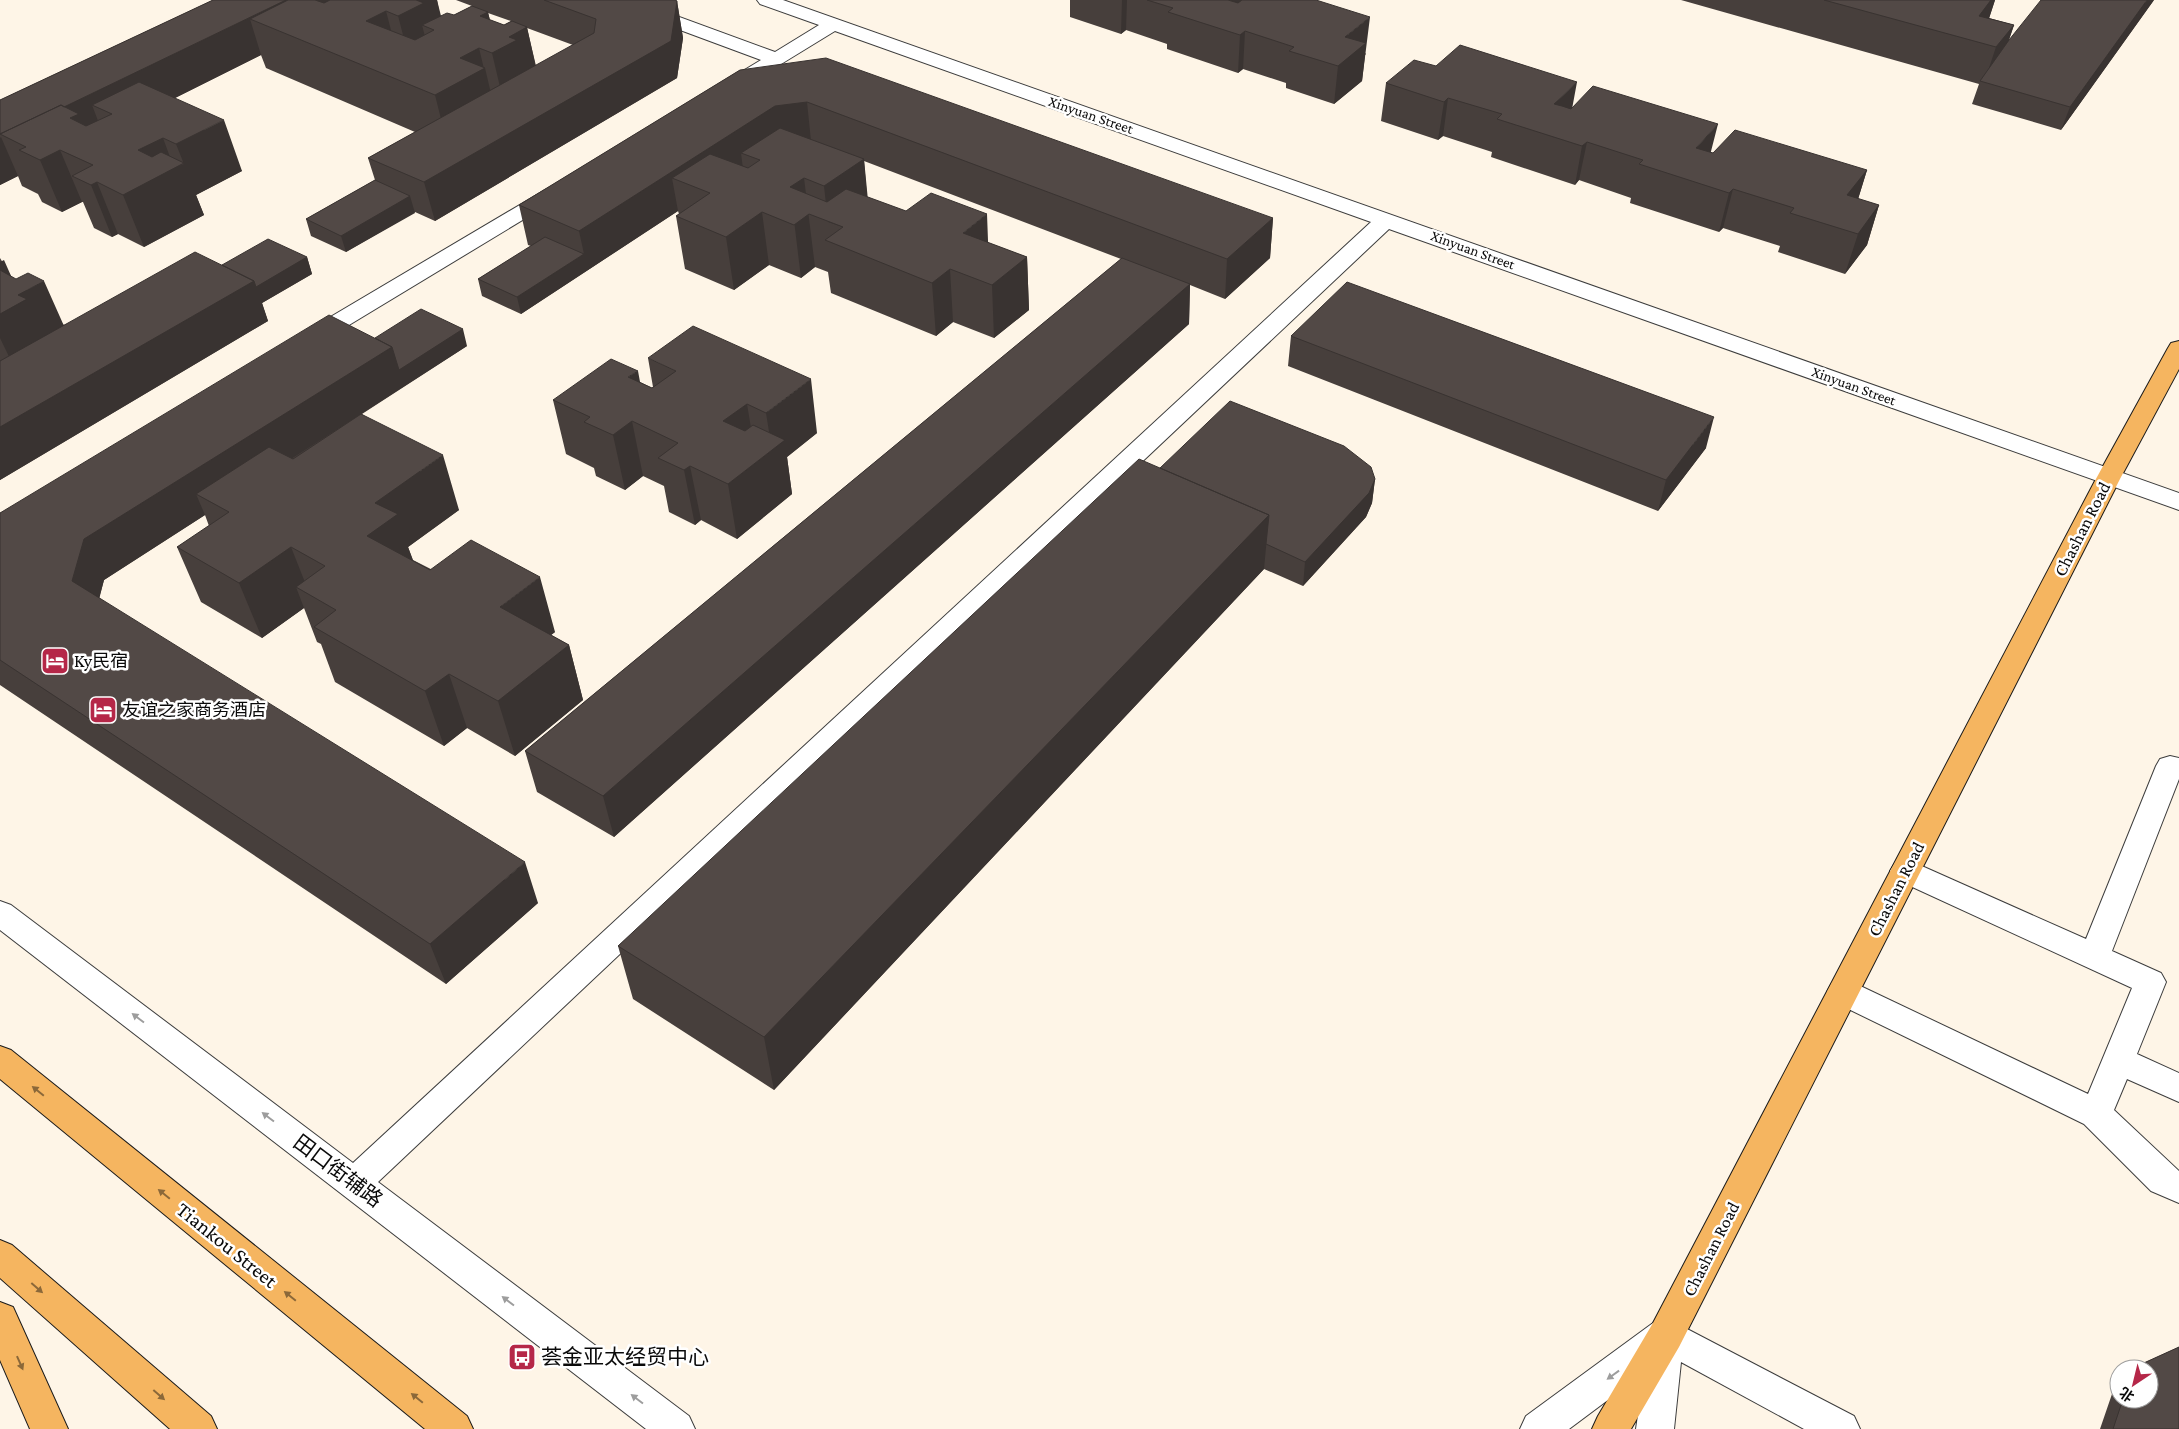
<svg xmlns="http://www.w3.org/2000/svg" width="2179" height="1429" viewBox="0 0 2179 1429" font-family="'Crimson Pro','Noto Sans SC',serif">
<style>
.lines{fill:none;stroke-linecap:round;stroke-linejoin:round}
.minor-casing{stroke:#3d3d3d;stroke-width:2}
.major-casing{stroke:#1b1b1b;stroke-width:2}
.minor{fill:#fff;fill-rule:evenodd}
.major{fill:#f5b560;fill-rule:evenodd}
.wall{fill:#473f3c;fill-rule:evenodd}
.shaded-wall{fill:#393331}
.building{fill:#524946;stroke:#393331}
.oneway{fill:#9d9d9d}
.oneway2{fill:#8b6839}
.labels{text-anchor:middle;stroke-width:5;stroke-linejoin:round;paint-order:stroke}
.far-street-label{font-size:15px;fill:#0a0a0a;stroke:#fff}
.street-label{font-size:18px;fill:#0a0a0a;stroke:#fff}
.poi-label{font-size:18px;fill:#0a0a0a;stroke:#fff;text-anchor:start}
.near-street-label{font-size:21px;fill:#0a0a0a;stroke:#fff}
.near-poi-label{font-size:21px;fill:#0a0a0a;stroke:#fff;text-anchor:start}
</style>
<rect width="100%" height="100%" fill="#fef5e7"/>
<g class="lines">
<defs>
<path id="minor" d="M607 0H633L775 52 819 25 760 4 757 0H783L2179 493V510L1389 229 378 1182 689 1416 695 1429H646L0 930V901L11 905 353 1163 1371 222 835 31 737 91 730 93 723 91 720 87 723 83 761 60 610 4Z
M552 188 559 190 562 194 559 198 316 345 308 347 300 345 297 340 300 335 545 190Z
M2170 756 2179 758V779L2112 951 2161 973 2166 982 2137 1054 2179 1073V1102L2127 1079 2114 1110 2179 1171V1203L2151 1191 2084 1124 1832 1001 1827 992 1832 983 1843 979 1854 983 2088 1094 2132 988 1895 879 1890 871 1895 863 1905 860 1915 863 2086 939 2156 766 2160 759Z
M1666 1318 1854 1416 1860 1429H1804L1681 1362 1674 1429H1636L1644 1373 1569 1429H1520L1526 1416 1653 1323Z"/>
<path id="major" d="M2179 341V369L2121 477 1679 1347 1631 1429H1592L1598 1416 1653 1323 2097 477 2168 348 2171 343Z
M0 1046 11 1050 467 1416 473 1429H425L0 1079Z
M0 1240 12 1245 211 1416 217 1429H170L0 1278Z
M0 1302 13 1307 68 1429H30L0 1360Z"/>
</defs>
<use href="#minor" class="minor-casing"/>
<use href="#major" class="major-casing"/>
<use href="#minor" class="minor"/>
<use href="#major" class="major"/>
</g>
<path class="wall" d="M213 0H437L440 16 454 15 472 6 456 0H675L677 1 683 38 677 78 435 221 415 212 346 252 311 236 306 219 375 180 368 158 415 132 266 68 261 55 175 98 242 171 196 195 204 215 144 247 118 234 112 237 94 228 83 202H82L62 212 42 202 38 194 22 186 18 176 0 185V100ZM488 13 511 21 504 25 490 20ZM527 28 573 45 536 66Z
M1070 0H1316L1366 54 1365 55 1362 81 1334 104 1286 88V83L1243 69 1238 73 1167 49V44L1126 30 1121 34 1070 17Z
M1681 0H1995L1989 18 2014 25 2009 40 2154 0 2061 130 1972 104 1979 84Z
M740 70 1273 218 1270 258 1225 299 1190 285 1189 324 614 837 537 792 525 751 1121 259 864 161 867 197 1027 257 1029 310 994 338 953 322 936 336 831 293 828 272 815 267 801 278 769 265 734 290 685 269 676 216 679 214 678 211 521 314 482 296 478 279 531 246 528 245 519 205Z
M1386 83 1572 107 1713 153 1867 170 1858 199 1879 205 1867 245 1845 274 1778 252 1780 246 1723 228 1719 232 1630 203 1631 198 1579 180 1575 185 1491 157 1492 152 1443 136 1438 140 1381 121Z
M307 257 312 274 262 303 268 321 0 480V258L11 276 64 325 222 265Z
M1291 336 1706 448 1658 511 1288 366Z
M375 338 467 346 362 414 459 510 408 547 413 560 555 632 551 635 569 645 583 700 515 756 467 728 444 746 335 682 321 644 317 642 304 608 262 638 201 602 177 547 209 526 205 515 104 580 99 598 538 903 446 984 0 685V513Z
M648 358 817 433 787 457 792 494 737 539 701 520 695 525 669 512 664 486 643 476 625 490 596 476 594 468 566 454 553 400 640 382 652 388 653 387Z
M1160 468 1375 479 1372 503 1366 517 1303 586 1264 569 774 1090 633 999 618 946Z
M2179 1347V1429H2100L2112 1394 2119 1386V1399H2149V1369H2133L2135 1367Z"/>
<path class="shaded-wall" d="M286 0H334L339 17 250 19 261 55 117 127 112 114 92 105 103 134 93 165 60 150 82 202 62 212 40 160 26 147 4 136Z
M394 0H437L447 40 434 30 422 25 430 56 411 66Z
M1122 0H1127L1126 30 1121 34Z
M1224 0H1248L1247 16Z
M1991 0H1995L1986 28 1979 16Z
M2147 0H2154L2061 130 2070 107Z
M677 1 683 38 677 78 435 221 424 182Z
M386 11 399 61 366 21Z
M488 12 497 51 509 37 527 27 538 77 504 104 492 53 480 16Z
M1370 17 1362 81 1334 104 1338 66 1345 37Z
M2014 25 2001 62 1984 83 1996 47Z
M1245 31 1243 69 1238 73 1240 35Z
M479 48 484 69 485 68 497 119 448 147 435 95 460 58Z
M1577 82 1570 120 1554 104Z
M1448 98 1443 136 1438 140 1444 102Z
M807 102 811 141 741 153 743 169 672 178 678 211 521 314 517 297 584 254 579 231 775 106Z
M224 120 242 171 196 195 204 215 144 247 123 195 138 150 163 138 174 168 184 164 176 144Z
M1718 124 1708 163 1696 148Z
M1 137 18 176 0 185V138Z
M1587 142 1579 180 1575 185 1582 146Z
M864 159 869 211 843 227 828 222 824 186Z
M1867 170 1855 209 1847 195Z
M804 178 815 267 801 278 790 187Z
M97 182 118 234 112 237 91 185Z
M1733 189 1723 228 1719 232 1729 193Z
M410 196 415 213 346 252 341 236Z
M1879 205 1867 245 1845 274 1858 234Z
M762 212 769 265 734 290 726 237Z
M987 214 989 267 963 233Z
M1273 218 1270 258 1225 299 1227 259Z
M307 257 312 274 262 303 268 321 0 480V427L254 281Z
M1027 257 1029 310 994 338 992 285Z
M4 260 19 294 44 281 68 335 17 373 0 338V262Z
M950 269 953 322 936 336 932 283Z
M1190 284 1189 324 614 837 603 796Z
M463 329 467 346 218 506 196 494 205 515 104 580 93 623 72 581 84 539 392 347Z
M638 371 648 425 628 377Z
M811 379 817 433 787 457 792 494 737 539 728 484 772 450 766 413Z
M747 404 756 458 723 421Z
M1714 417 1706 448 1658 511 1666 480Z
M632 421 643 476 625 490 613 435Z
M443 455 459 510 408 547 416 569 367 536 375 503Z
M690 466 701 520 695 525 684 470Z
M1375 479 1372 503 1366 517 1303 586 1305 562Z
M1269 515 1264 569 774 1090 764 1037Z
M291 547 310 595 296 587 304 608 262 638 239 583Z
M540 577 555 632 516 662 500 607Z
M569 645 583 700 515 756 498 701Z
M449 674 467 728 444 746 425 691Z
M525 862 538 903 446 984 430 944Z"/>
<path class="building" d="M213 0H286L64 107 61 105 0 134V100Z
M288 0H315L324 3 330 0H416L424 3 398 16 386 11 366 21 415 40 434 30 422 25 447 13 454 15 472 6 488 12 480 16 504 25 512 21 527 27 509 37 517 40 492 53 479 48 460 58 485 68 435 95 250 19Z
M544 0H675L677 1 671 41 424 182 368 158 594 33 596 19Z
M1147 0H1228L1238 3 1242 0H1316L1370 17 1345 37 1366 43 1338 66 1289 51 1294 47 1245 31 1240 35 1168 12 1173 8Z
M1824 0H1991L1979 16 2014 25 1996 47Z
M2041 0H2147L2070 107 1980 81 2009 40Z
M1460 45 1577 82 1554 104 1562 106 1571 109 1593 86 1718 124 1696 148 1713 153 1735 130 1867 170 1847 195 1879 205 1858 234 1790 213 1794 208 1733 189 1729 193 1639 164 1643 160 1587 142 1582 146 1497 119 1502 114 1448 98 1444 102 1386 83 1414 60 1436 66Z
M826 58 1273 218 1227 259 807 102 775 106 579 231 519 205 740 70Z
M139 82 224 120 176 144 163 138 138 150 152 157 161 152 184 163 123 195 97 182 91 185 72 176 93 165 60 150 40 160 19 150 26 147 0 134 61 105 79 114 70 118 86 126 112 114 92 105Z
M780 128 864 159 824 186 804 178 790 187 827 202 846 189 906 211 931 193 987 214 963 233 1027 257 992 285 950 269 932 283 825 240 843 227 809 214 794 225 762 212 726 237 676 216 710 193 672 178 710 154 748 168 760 160 741 153Z
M375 180 410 196 341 236 306 219Z
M545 237 584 254 517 297 478 279Z
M268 239 307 257 256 287 254 281 222 265Z
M195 252 254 281 0 427V361Z
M1122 258 1190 284 603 796 525 751Z
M0 270 16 279 28 273 44 281 18 295 27 299 0 314Z
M1347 282 1714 417 1666 480 1291 336Z
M421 309 463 329 399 370 392 347 375 338Z
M329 315 392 347 84 539 72 581 525 862 430 944 0 660V513Z
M693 326 811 379 766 413 747 404 723 421 745 431 753 425 785 440 728 484 690 466 684 470 658 458 678 443 632 421 613 435 584 422 590 417 553 400 611 359 638 371 628 377 652 388 676 371 648 358Z
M1230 401 1344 446 1371 467 1375 479 1369 493 1305 562 1266 544 1269 515 1160 468Z
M361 414 443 455 375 503 398 514 367 536 430 570 471 540 540 577 500 607 569 645 498 701 449 674 425 691 314 627 336 610 296 587 325 566 291 547 239 583 177 547 229 512 196 494 269 447 293 459Z
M1139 459 1269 515 764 1037 618 946Z
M2179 1347V1429H2113L2123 1399H2149V1369H2134L2135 1367Z"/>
<defs><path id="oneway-solid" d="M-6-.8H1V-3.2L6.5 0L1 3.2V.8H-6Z" transform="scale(1.25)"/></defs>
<g class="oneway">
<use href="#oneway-solid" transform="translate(138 1018) rotate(-143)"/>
<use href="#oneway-solid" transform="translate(268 1117) rotate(-143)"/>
<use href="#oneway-solid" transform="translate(508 1301) rotate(-143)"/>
<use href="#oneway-solid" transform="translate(1613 1375) rotate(144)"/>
<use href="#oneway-solid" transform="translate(637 1399) rotate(-143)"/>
</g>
<g class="oneway2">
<use href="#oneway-solid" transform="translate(38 1091) rotate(-141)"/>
<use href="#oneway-solid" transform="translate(164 1194) rotate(-141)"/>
<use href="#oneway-solid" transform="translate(37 1288) rotate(41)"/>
<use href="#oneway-solid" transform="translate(290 1296) rotate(-141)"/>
<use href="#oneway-solid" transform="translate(20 1363) rotate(66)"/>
<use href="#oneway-solid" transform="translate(159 1395) rotate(41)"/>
<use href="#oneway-solid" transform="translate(417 1398) rotate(-141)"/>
</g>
<defs>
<symbol id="hotel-square" viewBox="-11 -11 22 22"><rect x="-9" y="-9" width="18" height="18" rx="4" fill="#b52748" stroke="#fff"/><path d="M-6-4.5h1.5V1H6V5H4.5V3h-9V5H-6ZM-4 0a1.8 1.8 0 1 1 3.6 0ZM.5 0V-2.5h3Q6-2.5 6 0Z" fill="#fff"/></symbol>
<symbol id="bus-square" viewBox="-11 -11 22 22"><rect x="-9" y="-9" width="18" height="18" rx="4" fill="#b52748" stroke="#fff"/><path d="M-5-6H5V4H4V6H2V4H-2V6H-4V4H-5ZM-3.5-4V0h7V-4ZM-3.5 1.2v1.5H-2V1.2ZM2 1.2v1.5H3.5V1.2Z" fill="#fff"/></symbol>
</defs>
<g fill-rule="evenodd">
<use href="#hotel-square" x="39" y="645" width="32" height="32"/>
<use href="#hotel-square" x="87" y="694" width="32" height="32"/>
<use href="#bus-square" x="506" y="1341" width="32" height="32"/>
</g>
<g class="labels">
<g class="far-street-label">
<text transform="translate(1091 115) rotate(19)" y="5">Xinyuan Street</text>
<text transform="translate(1473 250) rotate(20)" y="5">Xinyuan Street</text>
<text transform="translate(1854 386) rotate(20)" y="5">Xinyuan Street</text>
</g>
<g class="street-label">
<text transform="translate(2082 529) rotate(-63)" y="6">Chashan Road</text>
<text transform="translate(1896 889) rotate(-63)" y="6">Chashan Road</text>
<text transform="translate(1711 1249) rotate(-63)" y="6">Chashan Road</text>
</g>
<g class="poi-label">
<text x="74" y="667">Ky民宿</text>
<text x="122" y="716">友谊之家商务酒店</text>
</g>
<g class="near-street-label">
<text transform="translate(338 1171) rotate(37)" y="7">田口街辅路</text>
<text transform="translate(227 1245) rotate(39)" y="7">Tiankou Street</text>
</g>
<g class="near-poi-label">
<text x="541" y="1364">荟金亚太经贸中心</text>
</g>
</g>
<g transform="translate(2134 1384) rotate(215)"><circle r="24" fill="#ffffff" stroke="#9d9d9d"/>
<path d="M0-4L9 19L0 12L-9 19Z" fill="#b52748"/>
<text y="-8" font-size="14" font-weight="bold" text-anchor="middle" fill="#0a0a0a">北</text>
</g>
</svg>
